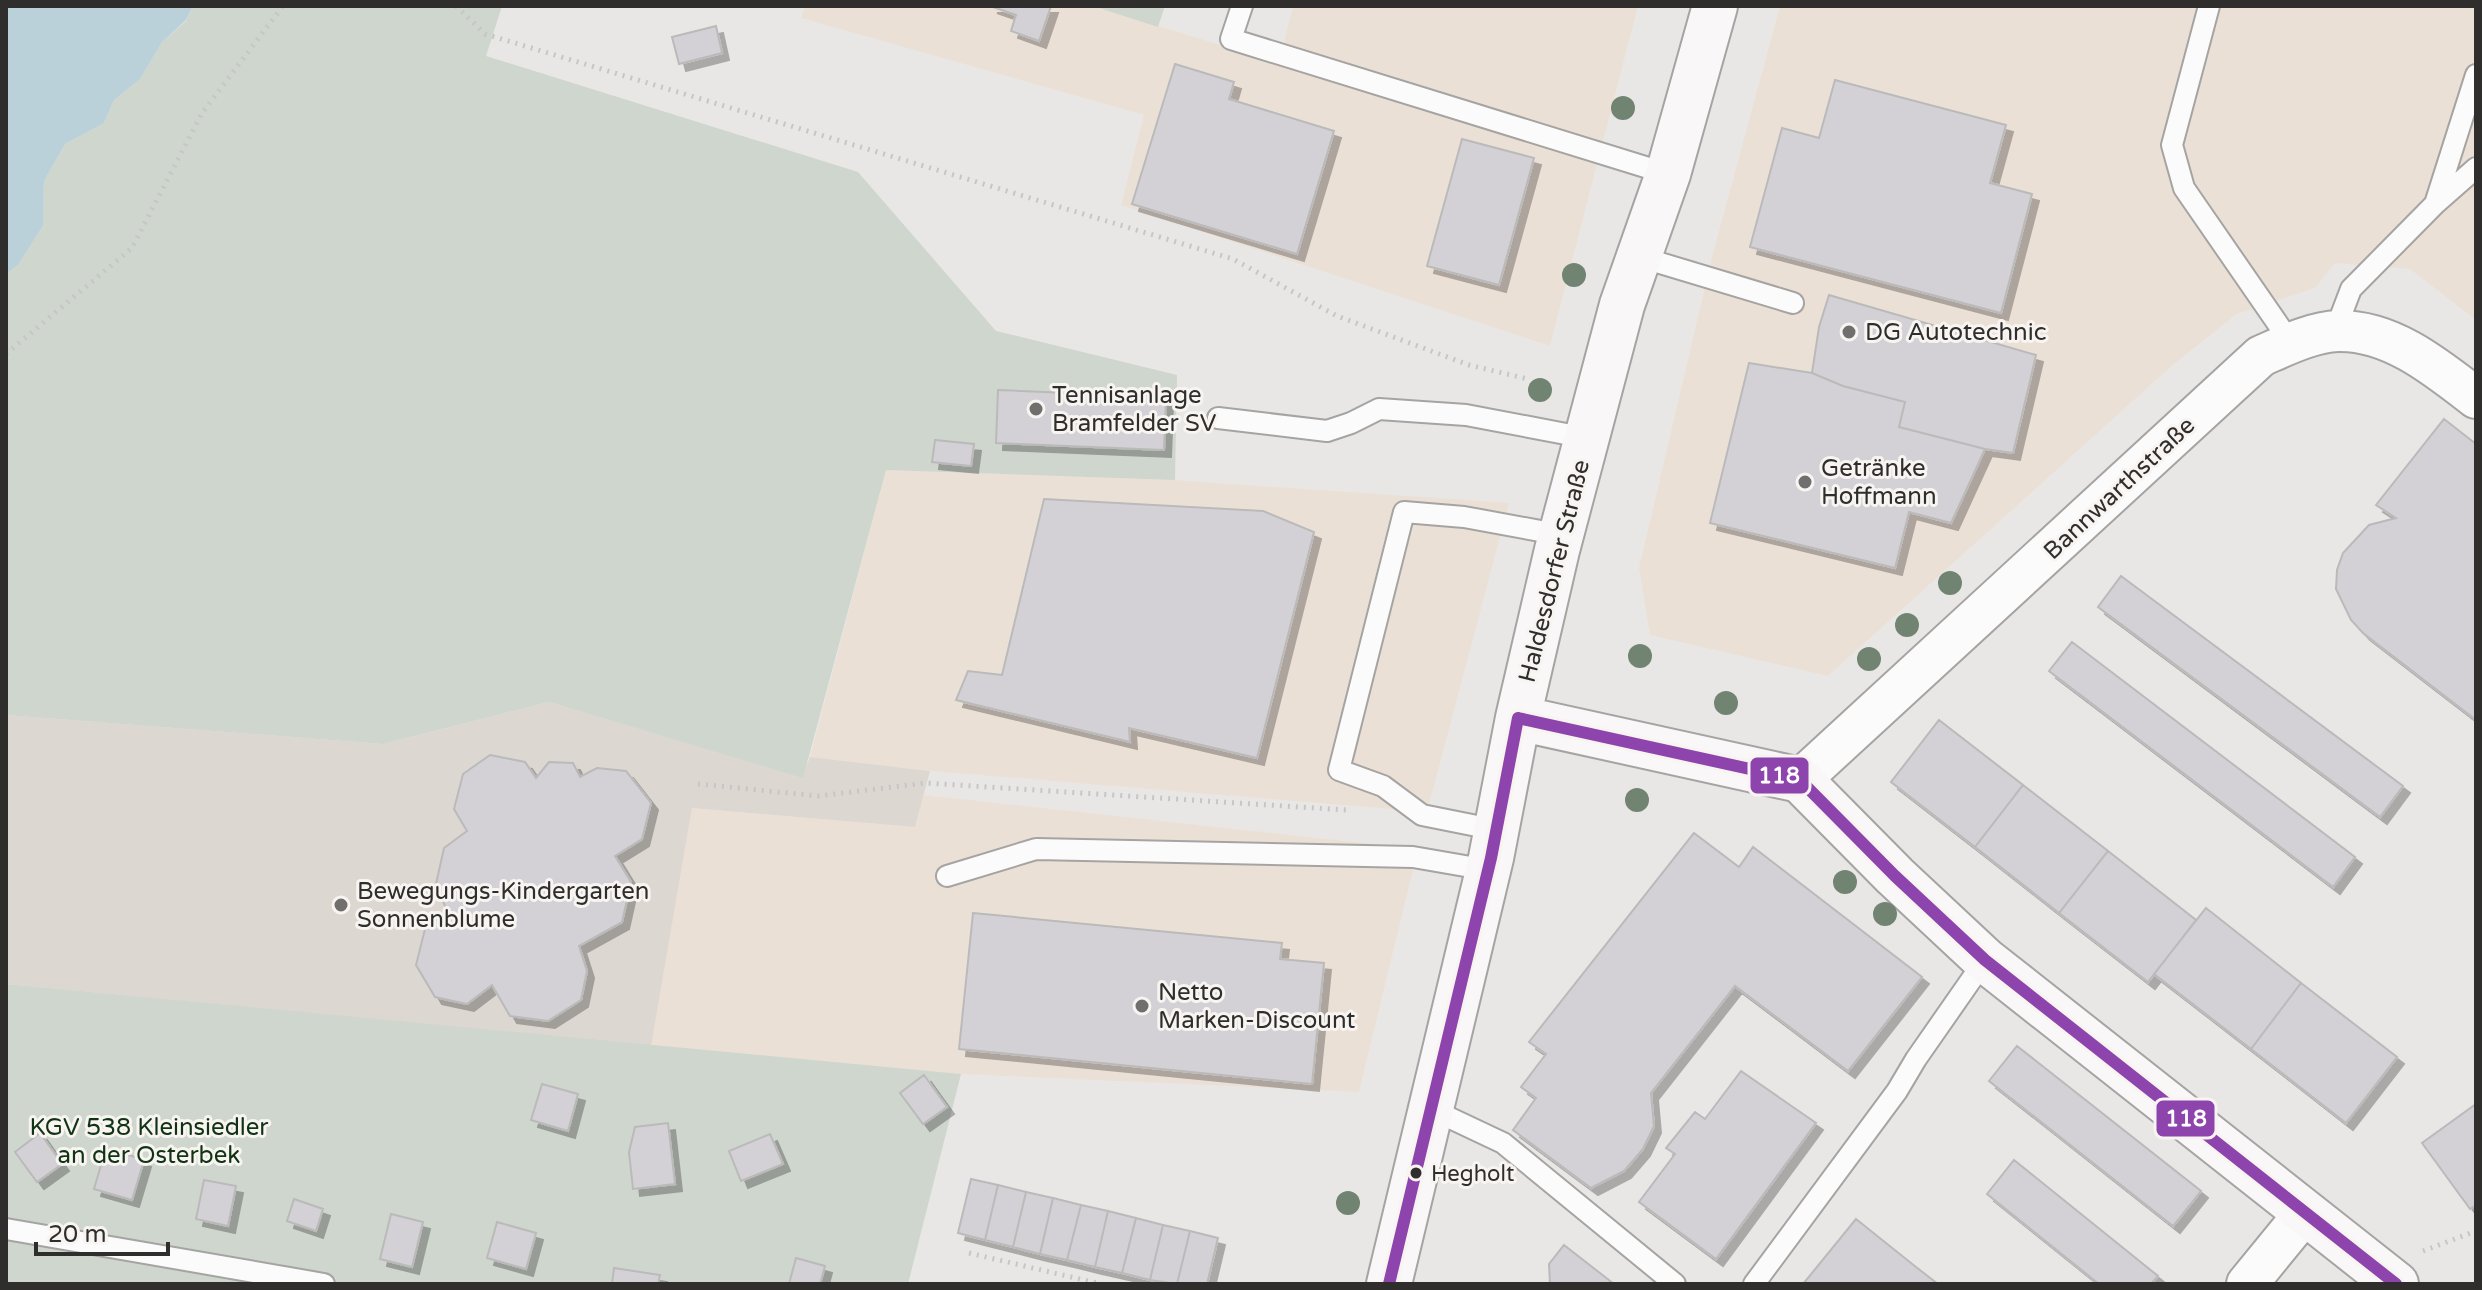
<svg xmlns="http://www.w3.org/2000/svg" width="2482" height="1290" viewBox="0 0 2482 1290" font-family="'Varela Round',sans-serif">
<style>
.commercial{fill:#ebe0d6}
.built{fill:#ddd7d2}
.green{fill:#ced6cd}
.water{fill:#bad1da}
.building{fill:#d3d1d5;stroke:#bbbaba;stroke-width:2;filter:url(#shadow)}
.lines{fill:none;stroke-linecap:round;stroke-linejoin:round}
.lane-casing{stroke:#a5a4a2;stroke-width:24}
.street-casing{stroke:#a5a4a2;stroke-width:44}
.secondary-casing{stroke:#a5a4a2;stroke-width:48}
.path{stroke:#c6c6c6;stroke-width:5;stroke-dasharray:2 6;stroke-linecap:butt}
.lane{stroke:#fcfbfb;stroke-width:20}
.street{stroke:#fcfbfb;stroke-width:40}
.secondary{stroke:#f9f7f7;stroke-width:44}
.bus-1-casing{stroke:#f8f4f1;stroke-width:18}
.bus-1{stroke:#8e44ad;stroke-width:12}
.tree{fill:#718472}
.poi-dot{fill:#706f6d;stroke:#f8f4f1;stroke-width:3}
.bus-dot{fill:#2f2e2d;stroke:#f8f4f1;stroke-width:3}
.labels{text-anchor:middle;stroke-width:6;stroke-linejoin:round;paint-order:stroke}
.bus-label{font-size:22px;fill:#2f2e2d;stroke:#f8f4f1;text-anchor:start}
.poi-label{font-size:24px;fill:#2f2e2d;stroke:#f8f4f1;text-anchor:start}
.street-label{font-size:24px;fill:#2f2e2d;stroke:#f8f4f1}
.park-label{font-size:24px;fill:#0f3313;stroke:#f8f4f1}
.line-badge{stroke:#f8f4f1;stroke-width:3}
.badge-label{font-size:22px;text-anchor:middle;font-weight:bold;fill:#fff}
</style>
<defs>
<filter id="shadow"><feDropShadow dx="7" dy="7" stdDeviation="0" flood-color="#0004"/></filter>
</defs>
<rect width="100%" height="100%" fill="#e9e7e5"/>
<path class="commercial" d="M805 6H1093L1279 63 1293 6H1638L1550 346 1121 205 1144 115 801 18Z
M1780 6H2476V320L2410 269 2335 263 2315 288 2237 314 2175 363 1828 676 1650 635 1639 568 1712 257Z
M886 470 1175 480 1509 503 1427 812 930 771 810 757Z
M924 795 1418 849 1359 1092 961 1074 651 1046 692 808 915 827Z"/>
<path class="built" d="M549 702 802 777 810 757 930 771 915 827 692 808 651 1046 6 984V715L383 744Z"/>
<path class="green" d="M193 6H502L486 56 858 172 996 331 1177 375 1175 480 886 470 803 778 549 702 383 744 6 715V274L18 265 43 226 44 181 65 144 104 123 114 100 140 79 162 42 186 21Z
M1093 6H1165L1158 27Z
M6 984 961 1074 908 1284H6Z"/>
<path class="water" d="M6 6H193L186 20 162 42 140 79 114 100 104 123 65 144 44 181 43 226 18 265 6 274Z"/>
<path class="building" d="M990 6H1051L1039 41 1011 31 1016 15Z
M716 26 722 53 679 64 672 37Z
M1175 64 1234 82 1229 99 1334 131 1297 254 1132 204Z
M1835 80 2006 125 1990 183 2032 194 2001 313 1750 247 1782 128 1819 138Z
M1462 139 1534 158 1499 285 1427 266Z
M1829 295 2036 355 2013 453 1985 449 1899 427 1905 402 1843 386 1812 373 1819 327Z
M1749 363 1812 373 1843 386 1905 402 1899 427 1985 449 1951 523 1909 512 1895 568 1710 523Z
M998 390 1166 397 1164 450 996 443Z
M2444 419 2476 444V720L2363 633 2351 620 2336 589 2337 570 2343 553 2369 525 2396 518 2376 505Z
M935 440 974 444 971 466 932 462Z
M1044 499 1263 511 1314 532 1257 758 1129 728 1130 742 956 700 968 671 1002 675Z
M2121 576 2403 786 2380 817 2098 607Z
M2072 642 2355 857 2333 887 2049 671Z
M1939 720 2023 785 1975 847 1891 782Z
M490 755 525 762 536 778 549 762 573 763 580 777 597 768 626 771 651 803 642 839 615 856 631 882 622 922 579 946 587 971 581 1000 548 1021 510 1016 492 985 467 1004 435 997 416 965 425 929 447 911 436 884 444 848 467 831 454 809 463 774Z
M2023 785 2108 851 2059 913 1975 847Z
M1694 833 1739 867 1753 847 1922 977 1848 1071 1735 986 1651 1093 1654 1126 1643 1149 1624 1171 1591 1188 1513 1130 1536 1098 1521 1087 1546 1054 1529 1042Z
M2108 851 2196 920 2148 982 2059 913Z
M2206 908 2301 983 2251 1049 2154 974Z
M973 913 1282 943 1280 959 1324 963 1312 1084 959 1049Z
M2301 983 2397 1057 2346 1123 2251 1049Z
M2017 1046 2201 1191 2173 1226 1989 1081Z
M1741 1071 1816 1123 1716 1259 1639 1202 1675 1154 1666 1148 1695 1112 1705 1119Z
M924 1075 947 1107 923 1124 900 1093Z
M542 1084 578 1094 568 1131 531 1120Z
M2476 1104V1205L2470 1209 2422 1143Z
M668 1123 675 1184 633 1189 629 1152 635 1127Z
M40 1133 62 1164 37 1182 15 1152Z
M770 1134 783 1164 741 1181 729 1151Z
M106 1148 144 1160 132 1200 94 1189Z
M2014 1160 2158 1276 2151 1284H2099L1987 1194Z
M971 1179 998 1185 985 1240 958 1233Z
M204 1180 236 1186 228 1226 196 1219Z
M998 1185 1026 1192 1013 1247 985 1240Z
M1026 1192 1053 1198 1040 1254 1013 1247Z
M1053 1198 1081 1205 1067 1260 1040 1254Z
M294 1199 323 1209 316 1231 287 1221Z
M1081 1205 1108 1211 1095 1267 1067 1260Z
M1108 1211 1136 1218 1122 1273 1095 1267Z
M391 1214 423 1222 412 1267 380 1259Z
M1136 1218 1163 1225 1150 1280 1122 1273Z
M1856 1219 1916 1267 1938 1284H1803Z
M497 1222 536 1233 526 1269 487 1258Z
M1163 1225 1190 1231 1177 1284 1150 1280Z
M1190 1231 1218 1238 1207 1284H1177Z
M1564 1245 1614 1284H1550L1549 1264Z
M796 1258 825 1266 820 1284H789Z
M614 1268 660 1275 658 1284H612Z"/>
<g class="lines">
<defs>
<path id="lane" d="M1242 6 1231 39 1668 174
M2209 6 2172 145 2184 188 2291 343
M2435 204 2476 168
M1640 257 1793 303
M2335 331 2351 289 2435 204 2476 75
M1218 418 1327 431 1351 423 1379 409 1466 415 1587 438
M1497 830 1422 815 1383 786 1339 770 1404 512 1464 517 1562 535
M947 876 1036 849 1413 857 1488 870
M1431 1109 1503 1143 1675 1284
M6 1229 324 1284
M1754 1284 1897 1091 1916 1059 1985 960"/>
<path id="street" d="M1800 780 2261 356C2284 346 2312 332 2338 331 2391 330 2436 367 2476 398
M2247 1284 2305 1213"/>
<path id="secondary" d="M1518 718 1800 780 1895 876 1985 960 2396 1284
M1389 1284 1491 858 1518 718 1557 550 1622 305 1668 174 1715 6"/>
</defs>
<use href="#lane" class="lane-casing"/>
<use href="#street" class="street-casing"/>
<use href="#secondary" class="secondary-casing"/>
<path class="path" d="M456 6 485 34 1233 259 1337 316 1469 365 1528 379
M6 354 132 248 202 113 283 6
M698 784 818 796 926 783 1346 810
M2423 1251 2476 1231
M969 1253 1101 1284"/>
<use href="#lane" class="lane"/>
<use href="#street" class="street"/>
<use href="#secondary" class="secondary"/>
<defs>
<path id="bus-1" d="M1518 718 1800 780 1895 876 1985 960 2396 1284
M1389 1284 1491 858 1518 718"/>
</defs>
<use href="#bus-1" class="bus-1-casing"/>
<use href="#bus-1" class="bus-1"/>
</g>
<g class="tree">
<circle cx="1623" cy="108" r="12"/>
<circle cx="1574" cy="275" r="12"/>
<circle cx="1540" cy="390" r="12"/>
<circle cx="1950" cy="583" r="12"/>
<circle cx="1907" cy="625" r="12"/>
<circle cx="1640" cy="656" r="12"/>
<circle cx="1869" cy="659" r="12"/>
<circle cx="1726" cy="703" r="12"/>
<circle cx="1637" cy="800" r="12"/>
<circle cx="1845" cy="882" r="12"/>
<circle cx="1885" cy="914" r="12"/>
<circle cx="1348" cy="1203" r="12"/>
</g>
<g class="poi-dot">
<circle cx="1849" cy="332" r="8"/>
<circle cx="1036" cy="409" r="8"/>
<circle cx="1805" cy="482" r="8"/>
<circle cx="341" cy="905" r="8"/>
<circle cx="1142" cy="1006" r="8"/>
</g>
<circle class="bus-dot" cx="1416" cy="1173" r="7"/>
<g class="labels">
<g class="bus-label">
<text x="1431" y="1181">Hegholt</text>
</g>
<g class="poi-label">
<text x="1865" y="340">DG Autotechnic</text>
<text x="1052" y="403">Tennisanlage<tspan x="1052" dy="28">Bramfelder SV</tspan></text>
<text x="1821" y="476">Getränke<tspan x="1821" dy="28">Hoffmann</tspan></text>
<text x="357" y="899">Bewegungs-Kindergarten<tspan x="357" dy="28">Sonnenblume</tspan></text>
<text x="1158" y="1000">Netto<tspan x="1158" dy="28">Marken-Discount</tspan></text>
</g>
<g class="street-label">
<text transform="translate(2119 488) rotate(-43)" y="8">Bannwarthstraße</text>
<text transform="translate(1554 571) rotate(-76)" y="8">Haldesdorfer Straße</text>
</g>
<g class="park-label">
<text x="149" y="1135">KGV 538 Kleinsiedler<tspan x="149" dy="28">an der Osterbek</tspan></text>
</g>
</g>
<g class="line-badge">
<rect x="1749" y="756" width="61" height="39" rx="8" fill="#8e44ad"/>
<rect x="2155" y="1099" width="61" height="39" rx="8" fill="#8e44ad"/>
</g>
<g class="badge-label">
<text x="1779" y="783">118</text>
<text x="2186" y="1126">118</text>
</g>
<rect width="2482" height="1290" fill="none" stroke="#2f2e2d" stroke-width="16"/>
<path d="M36 1242v12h132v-12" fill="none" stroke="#2f2e2d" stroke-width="4"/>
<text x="48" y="1242" font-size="24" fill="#2f2e2d" stroke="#f8f4f1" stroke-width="6" paint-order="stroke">20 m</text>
</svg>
